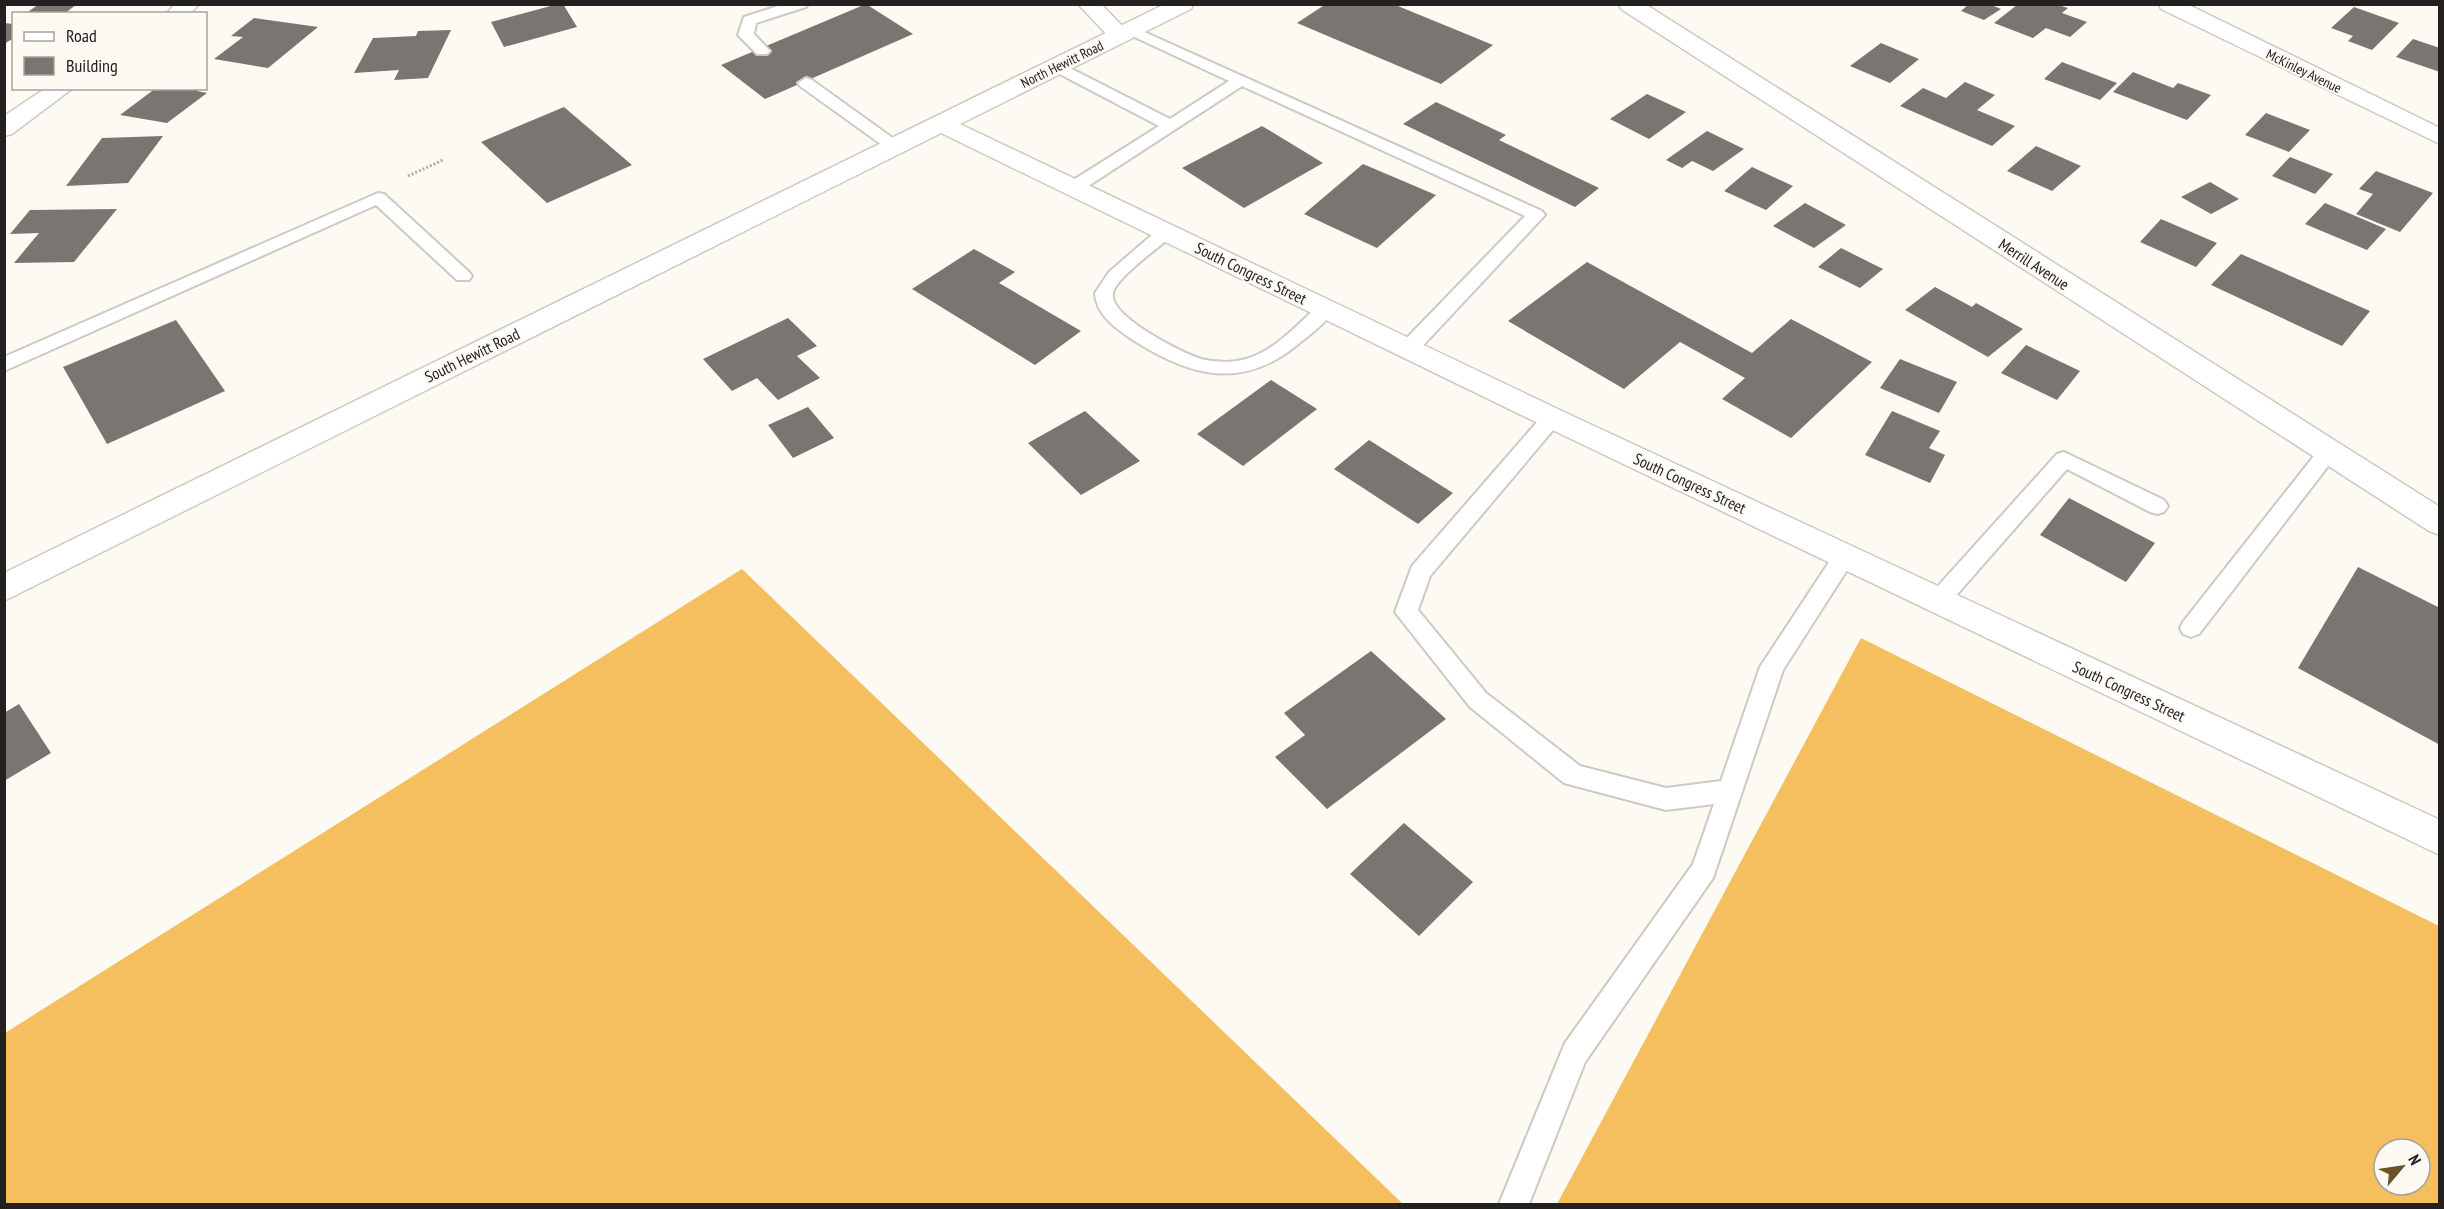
<svg xmlns="http://www.w3.org/2000/svg" width="2444" height="1209" viewBox="0 0 2444 1209" font-family="'PT Sans Narrow',sans-serif">
<style>
.forest{fill:#f5be5e;fill-rule:evenodd}
.building{fill:#797671}
.lines{fill:none;stroke-linecap:round;stroke-linejoin:round}
.lane-casing{stroke:#cdc9c3;stroke-width:4}
.street-casing{stroke:#cdc9c3;stroke-width:3}
.secondary-casing{stroke:#cdc9c3;stroke-width:3}
.path{stroke:#b2afab;stroke-width:3;stroke-dasharray:2 2;stroke-linecap:butt}
.lane{fill:#fff;fill-rule:evenodd}
.street{fill:#fff;fill-rule:evenodd}
.secondary{fill:#fff;fill-rule:evenodd}
.labels{text-anchor:middle;stroke-width:4.5;stroke-linejoin:round;paint-order:stroke}
.far-street-label{font-size:14px;fill:#22211f;stroke:#fdf9f3}
.street-label{font-size:16px;fill:#22211f;stroke:#fdf9f3}
</style>
<rect width="100%" height="100%" fill="#fdf9f3"/>
<path class="forest" d="M742 569 1403 1204H5V1033Z
M1861 638 2439 926V1204H1557ZM2384 1149H2420V1185H2384Z"/>
<path class="building" d="M39 4H77L64 14H25Z
M558 4H563L577 27 504 47 491 22Z
M866 4 913 34 765 99 721 65Z
M1326 4H1393L1493 45 1441 84 1297 23Z
M1969 4H1989L2001 9 1984 20 1961 11Z
M2017 5H2058L2068 8 2062 13 2087 22 2070 37 2046 28 2033 38 1994 23Z
M2354 7 2399 23 2372 50 2348 41 2353 36 2331 28Z
M254 18 318 27 268 68 214 59 243 37 231 36Z
M4 23 14 24V38L4 44Z
M451 30 428 78 394 80 399 70 354 73 373 38 416 36 418 31Z
M2413 39 2440 48V72L2396 57Z
M1881 43 1919 59 1890 83 1850 66Z
M2062 62 2117 83 2100 100 2044 79Z
M2133 72 2173 88 2178 83 2211 95 2187 120 2113 92Z
M1965 82 1995 95 1977 110 2015 126 1992 146 1900 106 1923 88 1946 98Z
M156 88H200L197 91 207 93 167 123 120 115Z
M1647 94 1686 112 1649 139 1610 119Z
M1436 102 1506 135 1499 140 1599 188 1575 207 1403 124Z
M564 107 632 165 547 203 481 142Z
M2266 113 2310 130 2289 152 2245 135Z
M1262 126 1323 163 1244 208 1182 168Z
M1707 131 1744 149 1713 171 1692 161 1682 168 1666 160Z
M163 136 128 183 66 186 102 138Z
M2036 146 2081 166 2052 191 2007 171Z
M2290 157 2333 174 2315 194 2272 176Z
M1363 164 1436 195 1377 248 1304 214Z
M1752 167 1793 186 1766 210 1724 191Z
M2376 171 2433 193 2400 232 2356 214 2373 194 2359 189Z
M2210 182 2239 199 2211 214 2181 197Z
M1805 203 1846 225 1814 248 1773 226Z
M2325 203 2386 229 2367 250 2305 224Z
M117 209 74 262 14 263 39 233 10 234 30 210Z
M2161 219 2217 243 2196 267 2140 242Z
M1841 248 1883 269 1860 288 1818 267Z
M974 249 1015 272 999 283 1081 331 1035 365 912 289Z
M2241 254 2370 311 2342 346 2211 285Z
M1587 262 1752 353 1791 319 1872 362 1791 438 1722 399 1745 378 1680 342 1624 389 1508 321Z
M1935 287 1972 307 1976 303 2023 329 1988 357 1905 310Z
M788 318 817 346 797 356 820 378 778 400 757 378 732 391 703 359Z
M176 320 225 391 107 444 63 367Z
M2026 345 2080 371 2057 400 2001 373Z
M1900 359 1957 382 1939 413 1880 388Z
M1271 380 1317 409 1243 466 1197 434Z
M808 407 834 438 793 458 768 425Z
M1085 411 1140 461 1081 495 1028 443Z
M1892 411 1940 431 1929 448 1945 455 1930 483 1865 455Z
M1369 440 1453 493 1418 524 1334 469Z
M2069 498 2155 543 2126 582 2040 535Z
M2358 567 2440 608V745L2298 668Z
M1371 651 1446 719 1327 809 1275 757 1305 735 1284 713Z
M19 704 51 753 4 781V713Z
M1404 823 1473 882 1419 936 1350 874Z"/>
<g class="lines">
<defs>
<path id="lane" d="M784 4H808L806 7 756 23 754 34 770 51 767 54H757L738 35 744 17Z
M1131 26 1542 211 1545 215 1415 354 1408 355 1401 354 1398 349 1401 344 1525 216 1242 86 1079 192H1067L1064 188 1067 184 1159 126 1052 70 1049 67 1052 64H1062L1170 119 1229 81 1126 33 1124 30 1126 27Z
M806 78 812 80 901 144 903 147 901 150H889L800 86 798 83Z
M378 193 384 194 469 272 472 276 469 280H457L376 205 4 371V357Z
M1166 227 1172 228 1175 232 1172 236C1159 247 1116 278 1113 293 1108 316 1182 353 1201 359 1214 362 1229 363 1242 360 1273 353 1297 325 1319 305H1333L1335 309C1328 321 1313 332 1302 341 1243 392 1190 377 1130 338 1114 327 1096 314 1095 293L1109 272 1160 228Z
M1552 411 1559 413 1562 418 1559 423 1430 576 1418 610 1486 693 1580 766 1666 788 1721 781 1760 667 1837 550 1845 548 1853 550 1856 556 1783 670 1713 878 1585 1062 1529 1204H1499L1565 1043 1693 864 1714 804 1666 810 1564 783 1470 707 1395 612 1412 566 1545 413Z
M2328 445 2335 447 2338 452 2335 457 2199 634 2191 637 2183 634 2180 628 2183 622 2321 447Z
M2064 452 2164 500 2168 506 2164 512 2157 514 2150 512 2067 469 1946 607 1938 610 1930 607 1927 601 1930 595 2057 454Z"/>
<path id="street" d="M175 4H199L190 14H166Z
M1078 4H1101L1131 35 1128 40 1120 42 1112 40Z
M1619 4H1645L2440 507V535L2429 531 1621 9Z
M2159 4H2187L2440 128V144L2161 9Z
M46 88H73L12 134 4 136V116Z"/>
<path id="secondary" d="M1165 4H1193L1191 9 960 124 1562 411 2440 820V855L1542 425 941 133 4 601V573Z"/>
</defs>
<use href="#lane" class="lane-casing"/>
<use href="#street" class="street-casing"/>
<use href="#secondary" class="secondary-casing"/>
<path class="path" d="M408 176 443 160"/>
<use href="#lane" class="lane"/>
<use href="#street" class="street"/>
<use href="#secondary" class="secondary"/>
</g>
<g class="labels">
<g class="far-street-label">
<text transform="translate(1062 64) rotate(-26)" y="5">North Hewitt Road</text>
<text transform="translate(2304 71) rotate(26)" y="5">McKinley Avenue</text>
</g>
<g class="street-label">
<text transform="translate(2034 264) rotate(33)" y="6">Merrill Avenue</text>
<text transform="translate(1251 273) rotate(26)" y="6">South Congress Street</text>
<text transform="translate(472 355) rotate(-26)" y="6">South Hewitt Road</text>
<text transform="translate(1690 483) rotate(25)" y="6">South Congress Street</text>
<text transform="translate(2129 691) rotate(25)" y="6">South Congress Street</text>
</g>
</g>
<rect width="2444" height="1209" fill="none" stroke="#22211f" stroke-width="12"/>
<rect x="12" y="12" width="195" height="78" fill="#fdf9f3" stroke="#a5a39e" stroke-width="1.5"/>
<rect x="24" y="32" width="30" height="9" fill="#ffffff" stroke="#a5a39e" stroke-width="1.5"/>
<text x="66" y="42" font-size="18" fill="#22211f">Road</text>
<rect x="24" y="57" width="30" height="18" fill="#797671" stroke="#a5a39e" stroke-width="1.5"/>
<text x="66" y="72" font-size="18" fill="#22211f">Building</text>
<g transform="translate(2402 1167) rotate(61)"><circle r="28" fill="#fdf9f3" stroke="#a5a39e" stroke-width="1.5"/>
<path d="M0-4.5L10 22L0 15L-10 22Z" fill="#6c5224"/>
<text y="-9" font-size="16" font-weight="bold" text-anchor="middle" fill="#22211f">N</text>
</g>
</svg>
